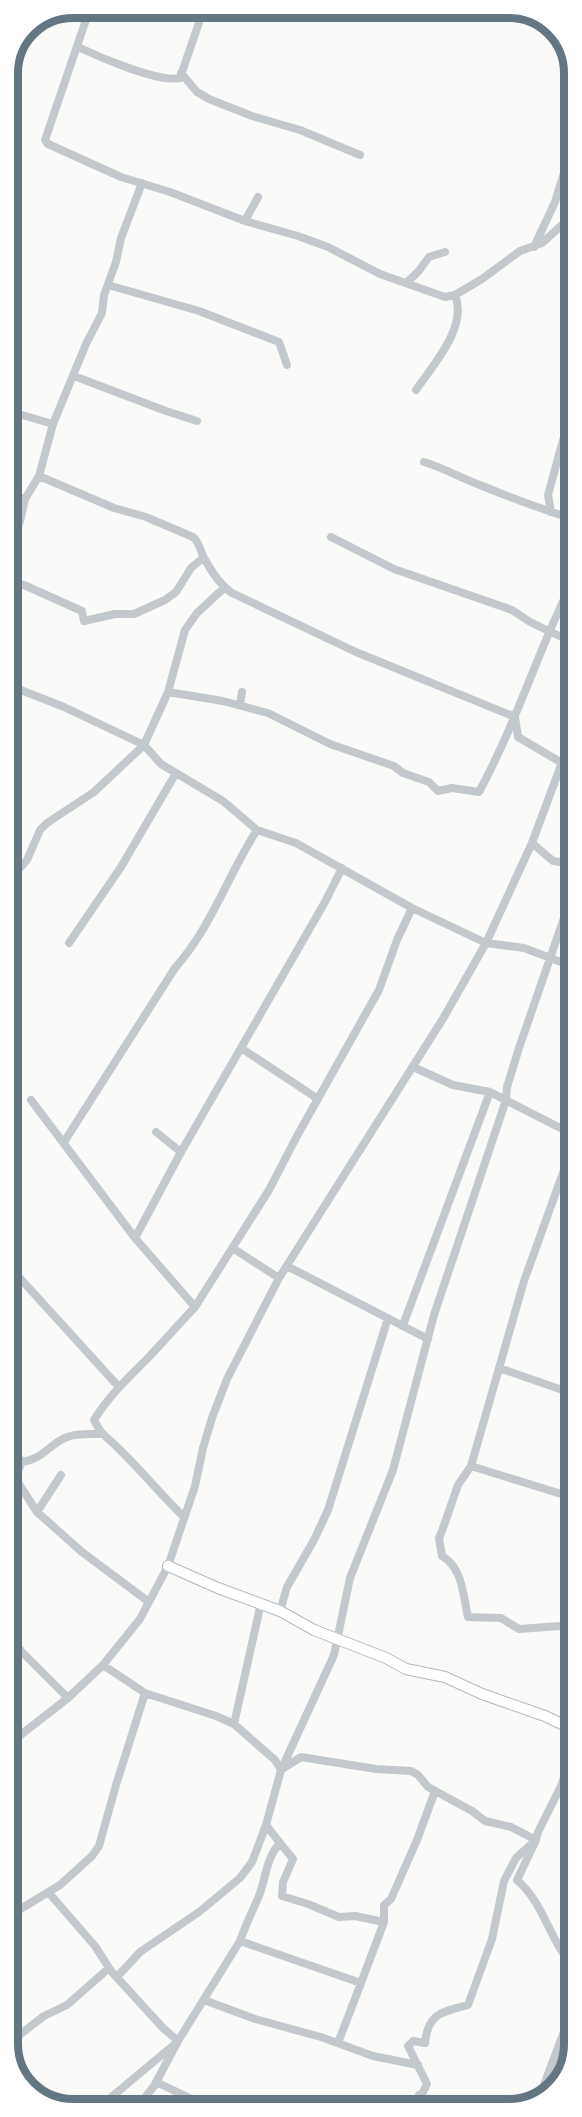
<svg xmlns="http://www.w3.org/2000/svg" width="582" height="2117" viewBox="0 0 582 2117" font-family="Jost,sans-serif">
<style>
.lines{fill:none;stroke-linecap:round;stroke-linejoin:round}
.secondary-casing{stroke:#b3babf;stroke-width:12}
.street{stroke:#c3c8cc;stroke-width:8}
.secondary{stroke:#fff;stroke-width:10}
.rim{fill:none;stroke:#657683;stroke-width:8}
</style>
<rect width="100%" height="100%" fill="#fafaf8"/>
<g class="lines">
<defs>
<path id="secondary" d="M168 1566 218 1588 280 1611 314 1630 386 1658 406 1669 445 1677 482 1694 545 1716 574 1730"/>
</defs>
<use href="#secondary" class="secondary-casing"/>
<path class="street" d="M90 8 45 140 48 144 121 177 170 192 245 221 298 236 328 247 380 274 445 297 455 295 482 279 520 251 542 243 573 215
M78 47C99 57 159 83 180 78L204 8
M181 73 197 92 209 99 252 116 300 130 360 155
M245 221 258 197
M534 247 555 202 573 144
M406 283 418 272 429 257 445 252
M108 285 199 311 279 342 287 365
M74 376 166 411 197 421
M416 390C433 365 468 327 455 295
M8 411 53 424
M424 462C444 468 461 478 480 485 511 498 542 509 573 519
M39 476 114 508 146 517 193 537C200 543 200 551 204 558 211 571 220 585 232 593L356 652 515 717 518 737 562 763
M8 493 25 499
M551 512 548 495 563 440 570 430 573 414
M331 537 394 569 512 610 530 622 574 643
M8 553 20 521 25 499 39 476 53 424 86 344 102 313 104 295 116 262 121 238 142 183
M8 582 24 585 82 611 84 621 115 614H134L165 600 176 592 191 568 203 558
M8 685 64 707 144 745 161 764 223 801 257 830 296 843 412 908 486 943 524 948 574 967
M168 692 223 701 268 713 330 744 394 766 403 773 429 782 438 791 452 788 479 792C506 742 526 688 548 635 557 613 569 593 574 570
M240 705 242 692
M532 843 553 861 574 864
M8 882 27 860 40 830 47 823 94 792 144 745 168 692 185 630 197 613 224 588
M69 943 121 867 176 773
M241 1048 318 1099
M413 1067 453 1085 490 1092 574 1135
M31 1100 135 1238 195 1307 269 1190 297 1136 379 990 397 940 412 908
M156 1132 181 1152
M64 1142 175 968C211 928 228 875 257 830
M574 1142 524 1281 471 1466 458 1485 442 1531 439 1538 442 1556C463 1568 463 1596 468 1617L501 1618 519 1629 574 1625
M135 1238 181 1152 325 902 342 868
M234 1249 279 1278
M8 1265 118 1386
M287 1266 428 1339
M403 1325 490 1092
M499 1368 574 1394
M8 1446 22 1462
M22 1462C45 1458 49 1444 67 1437 77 1433 90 1434 101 1434
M22 1462 15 1478 37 1512
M471 1466 571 1497
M61 1475 37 1512 82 1552 149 1602
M184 1517C161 1495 141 1470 118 1448 106 1436 102 1436 94 1420 109 1396 127 1379 147 1359 163 1342 179 1324 195 1307
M280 1611 287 1587 314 1540 328 1510 388 1318
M9 1632 21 1651 68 1698
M103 1665 145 1693 216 1716 234 1724 275 1760 281 1770
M234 1724 261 1603
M9 1744 68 1698 103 1665 140 1619 149 1602 168 1566 195 1486 203 1448 212 1418 227 1379 279 1278 444 1017 486 943 532 843 574 730
M282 1769 301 1757 376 1769 411 1771 418 1775 428 1787 472 1811 485 1821 511 1827 536 1840 517 1880C544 1903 550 1942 574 1967
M266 1825 280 1843C266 1858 266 1878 259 1896 252 1912 245 1926 240 1941L361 1983 384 1922
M280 1843 293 1859 283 1882 282 1896 308 1904 339 1917 355 1916 384 1922V1905L391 1899 417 1840 435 1791
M49 1893 95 1946 111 1971 163 2028 178 2041
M9 1916 60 1885 92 1856 99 1846 116 1785 145 1693
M117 1977 140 1952 199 1912 240 1878 252 1862 266 1825 281 1770 334 1655 350 1578 393 1470 434 1315 506 1100 507 1087 519 1048 574 889
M204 2000 255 2019 321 2037 373 2056 418 2065
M9 2043 44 2016 67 2005 109 1968
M338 2043 361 1983
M156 2082 213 2109
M419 2095 421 2096 427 2084 408 2046 413 2041 425 2043C428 2013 442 2012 468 2005L492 1939 504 1881 516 1858 536 1840 538 1832 561 1786 574 1748
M539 2098 574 2005
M97 2109 175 2044
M136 2109 154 2086 178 2041 240 1941"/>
<use href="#secondary" class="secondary"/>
</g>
<path d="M0 0H582V2117H0ZM73 18H509A55 55 0 0 1 564 73V2044A55 55 0 0 1 509 2099H73A55 55 0 0 1 18 2044V73A55 55 0 0 1 73 18Z" fill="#fff" fill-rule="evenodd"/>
<path class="rim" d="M73 18H509A55 55 0 0 1 564 73V2044A55 55 0 0 1 509 2099H73A55 55 0 0 1 18 2044V73A55 55 0 0 1 73 18Z"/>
</svg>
